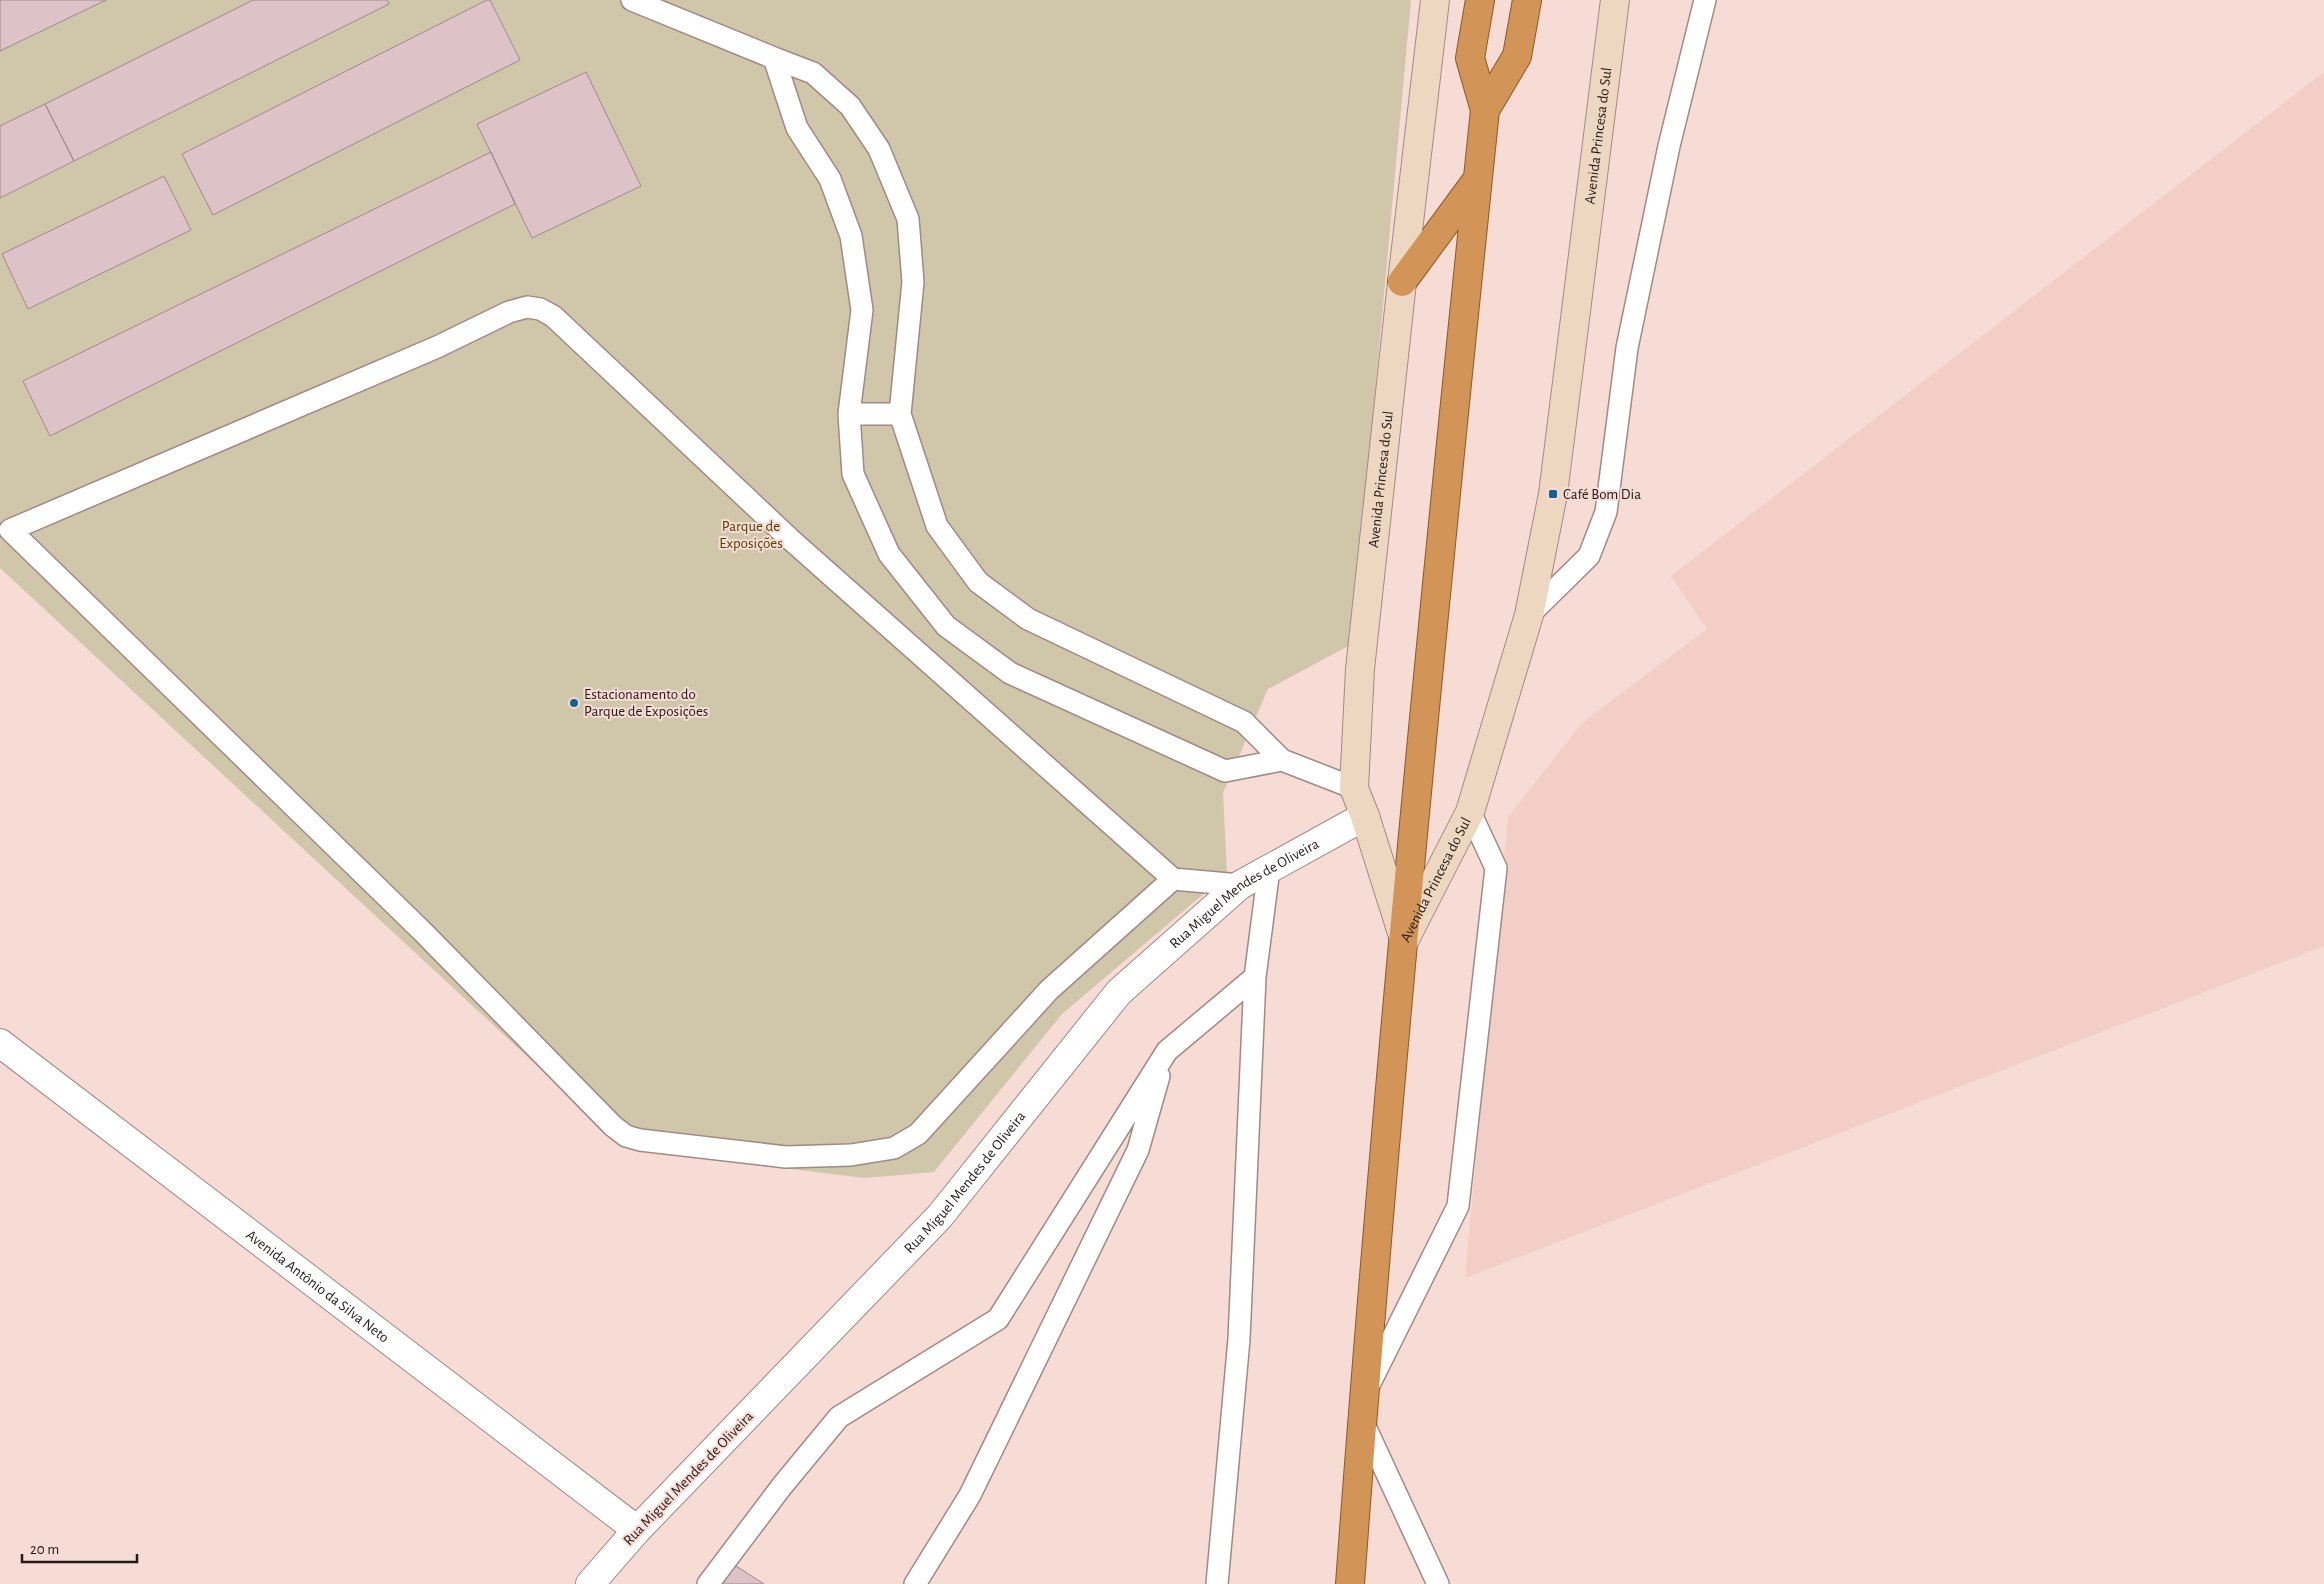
<svg xmlns="http://www.w3.org/2000/svg" width="2324" height="1584" viewBox="0 0 2324 1584" font-family="'Alegreya Sans',sans-serif">
<style>
.built{fill:#f2cec7}
.green{fill:#d0c6aa}
.building{fill:#ddc2c8;stroke:#a1888e}
.lines{fill:none;stroke-linecap:round;stroke-linejoin:round}
.service-casing{stroke:#a28984;stroke-width:24}
.minor-casing{stroke:#a28984;stroke-width:30}
.tertiary-casing{stroke:#a28984;stroke-width:30}
.secondary-casing{stroke:#a28984;stroke-width:30}
.trunk-casing{stroke:#8e5825;stroke-width:30}
.service{stroke:#fff;stroke-width:21}
.minor{stroke:#fff;stroke-width:28}
.tertiary{stroke:#fff;stroke-width:28}
.secondary{stroke:#eed7c0;stroke-width:28}
.trunk{stroke:#d39457;stroke-width:28}
.poi-dot{fill:#116395;stroke:#f7dbd5;stroke-width:2}
.labels{text-anchor:middle;stroke-width:4;stroke-linejoin:round;paint-order:stroke}
.street-label{font-size:15px;fill:#231917;stroke:#f7dbd5}
.poi-label{font-size:15px;fill:#231917;stroke:#f7dbd5;text-anchor:start}
.park-label{font-size:15px;fill:#544204;stroke:#f7dbd5}
</style>
<rect width="100%" height="100%" fill="#f7dbd5"/>
<path class="built" d="M2324 72V946L1465 1278 1508 817 1582 723 1707 629 1671 576Z"/>
<path class="green" d="M0 0H1411L1352 644 1268 689 1223 793 1227 874 1062 1014 934 1172 865 1178 627 1149 0 568Z"/>
<path class="building" d="M0 0H106L0 51Z
M253 0H387L389 4 74 161 45 104Z
M487 0H490L520 60 213 215 182 154Z
M586 72 641 186 532 238 477 124Z
M45 104 74 161 0 198V126Z
M491 152 515 204 50 436 23 381Z
M164 176 191 230 28 309 2 254Z
M733 1564 764 1584H720Z"/>
<g class="lines">
<defs>
<path id="service" d="M632 0 774 58
M849 414H900
M1529 615 1589 556 1606 512 1627 348 1669 146 1705 0
M1282 760 1225 771 1010 673 946 626 889 554 853 474 849 414 862 310 851 236 830 179 797 128 774 58 813 73 850 106 879 149 908 219 913 282 900 414 937 526 978 582 1028 619 1244 722 1282 760 1354 788
M1173 879 1049 990 918 1134 894 1148 851 1155 786 1157 640 1140 626 1136 613 1126 423 932 10 530 437 347 509 312 527 307 540 309 553 316 790 539 1173 879 1240 885
M1368 1387 1458 1206 1496 868 1470 812
M1362 1420 1438 1584
M708 1584 782 1486 839 1417 998 1319 1167 1051 1255 977
M915 1584 970 1495 1138 1150 1159 1076
M1217 1584 1239 1339 1255 977 1269 869"/>
<path id="minor" d="M590 1584 637 1530"/>
<g id="tertiary">
<path id="s1" d="M0 1043 637 1530 940 1216 1119 992 1240 885 1365 816"/>
</g>
<g id="secondary">
<path id="s2" d="M1404 939 1365 816 1354 788 1360 669 1402 282 1435 0"/>
<path id="s3" d="M1404 941 1470 812 1529 615 1553 494 1615 0"/>
</g>
<path id="trunk" d="M1485 110 1517 56 1527 0
M1402 282 1477 180
M1350 1584C1386 1092 1434 601 1485 110L1470 58 1480 0"/>
</defs>
<use href="#service" class="service-casing"/>
<use href="#minor" class="minor-casing"/>
<use href="#tertiary" class="tertiary-casing"/>
<use href="#secondary" class="secondary-casing"/>
<use href="#trunk" class="trunk-casing"/>
<use href="#service" class="service"/>
<use href="#minor" class="minor"/>
<use href="#tertiary" class="tertiary"/>
<use href="#secondary" class="secondary"/>
<use href="#trunk" class="trunk"/>
</g>
<g class="poi-dot">
<rect x="1548" y="489" width="10" height="10" rx="2.5"/>
<circle cx="574" cy="703" r="5"/>
</g>
<g class="labels">
<g class="street-label">
<text dy="5" stroke="none"><textPath href="#s3" startOffset="835">Avenida Princesa do Sul</textPath></text>
<text dy="5" stroke="none"><textPath href="#s2" startOffset="469">Avenida Princesa do Sul</textPath></text>
<text dy="5" stroke="none"><textPath href="#s3" startOffset="69">Avenida Princesa do Sul</textPath></text>
<text dy="5" stroke="none"><textPath href="#s1" startOffset="1685">Rua Miguel Mendes de Oliveira</textPath></text>
<text dy="5" stroke="none"><textPath href="#s1" startOffset="1280">Rua Miguel Mendes de Oliveira</textPath></text>
<text dy="5" stroke="none"><textPath href="#s1" startOffset="400">Avenida Antônio da Silva Neto</textPath></text>
<text transform="translate(688 1478) rotate(-46)" y="5">Rua Miguel Mendes de Oliveira</text>
</g>
<g class="poi-label">
<text x="1563" y="499">Café Bom Dia</text>
<text x="584" y="699">Estacionamento do<tspan x="584" dy="17">Parque de Exposições</tspan></text>
</g>
<g class="park-label">
<text x="751" y="531">Parque de<tspan x="751" dy="17">Exposições</tspan></text>
</g>
</g>
<path d="M22 1554v8h115v-8" fill="none" stroke="#231917" stroke-width="2.5"/>
<text x="30" y="1554" font-size="15" fill="#231917" stroke="#f7dbd5" stroke-width="4" paint-order="stroke">20 m</text>
</svg>
